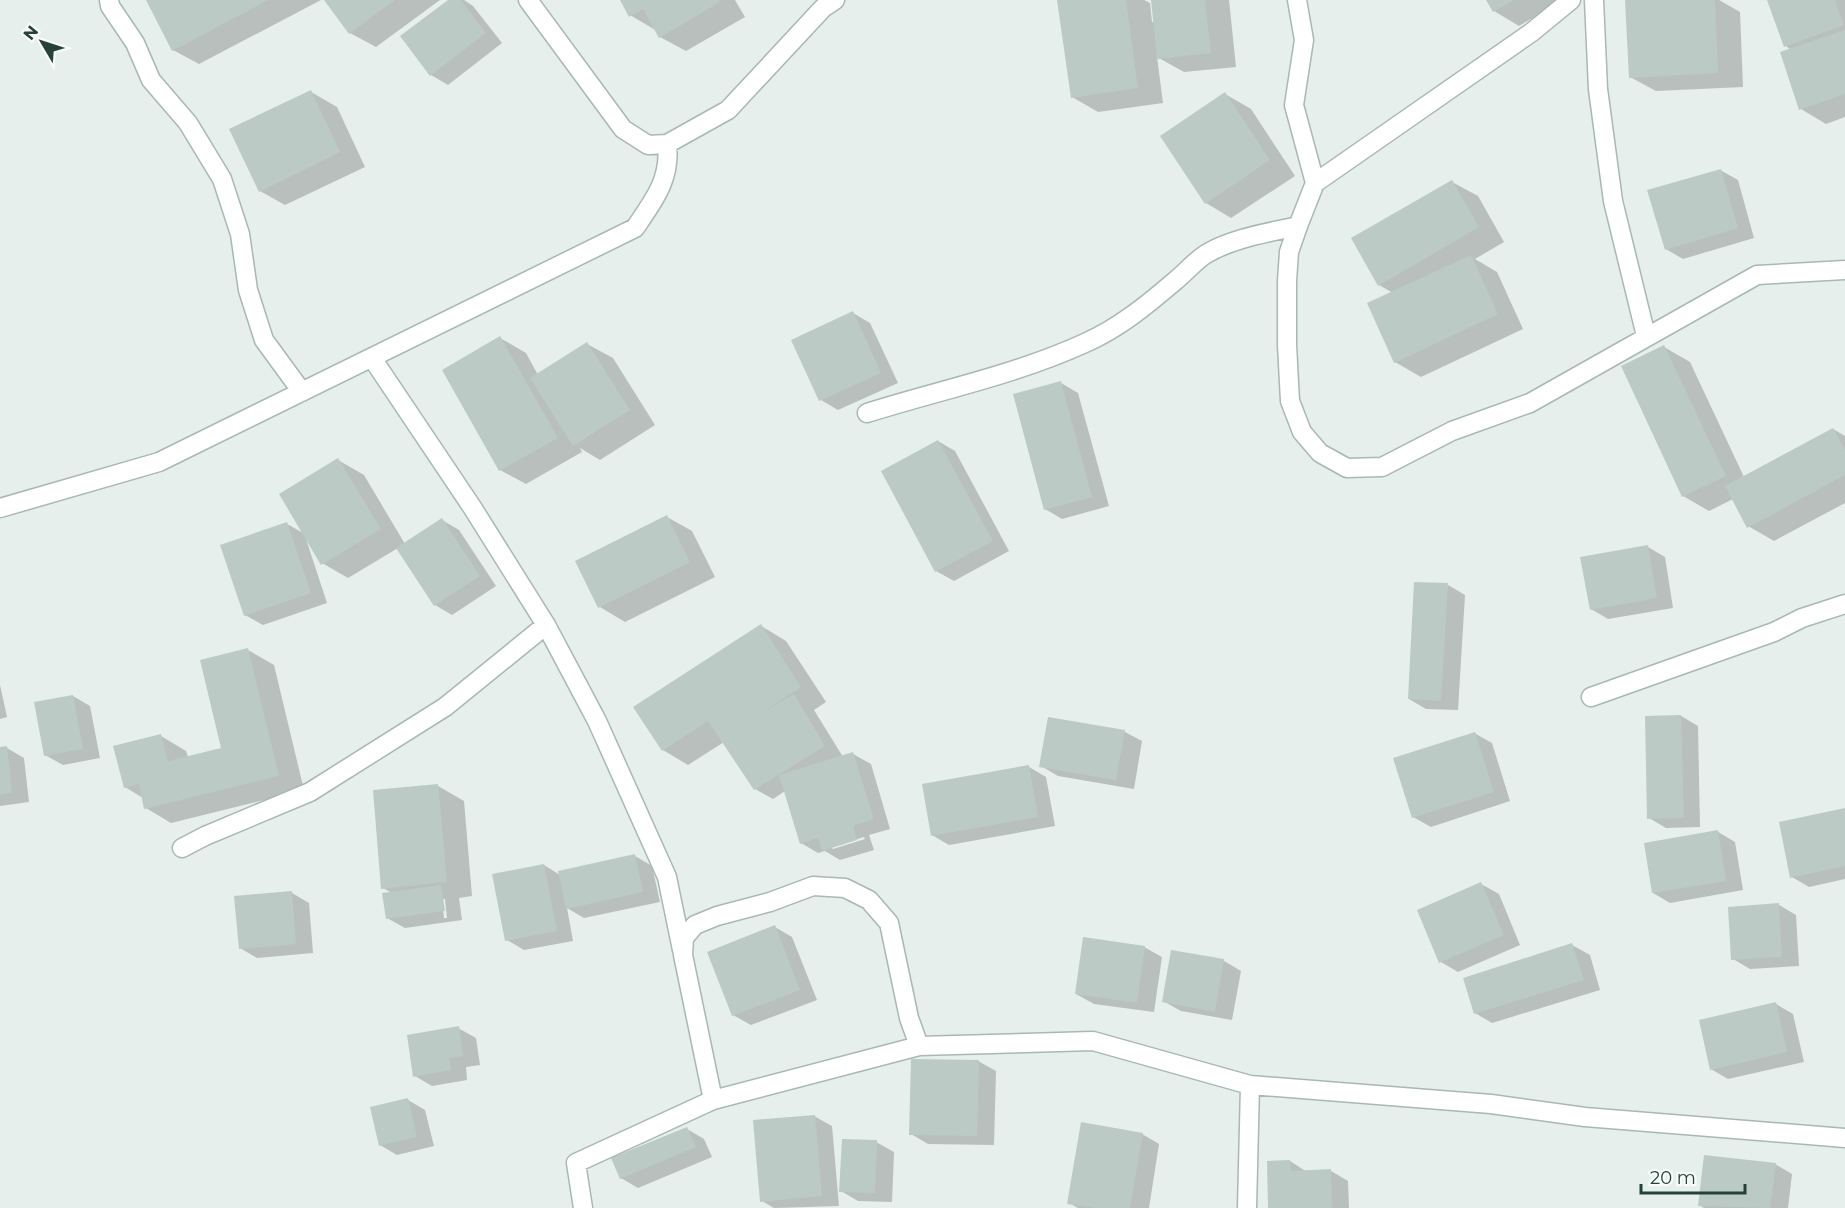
<svg xmlns="http://www.w3.org/2000/svg" width="1845" height="1208" viewBox="0 0 1845 1208" font-family="Montserrat,sans-serif">
<style>
.shadow{fill:#0003;fill-rule:evenodd}
.building{fill:#bbcac4}
.lines{fill:none;stroke-linecap:round;stroke-linejoin:round}
.street-casing{stroke:#a8b8b2;stroke-width:21}
.street{stroke:#fff;stroke-width:18}
</style>
<rect width="100%" height="100%" fill="#e6efeb"/>
<path class="shadow" d="M147 0H321L199 64 173 50Z
M326 0H440L376 47 350 33Z
M451 0H464L473 6 502 43 448 85 431 75Z
M621 0H735L745 17 686 51 660 37 657 31 630 15Z
M1059 0H1144L1150 3 1152 22H1155L1153 0H1229L1236 67 1184 72 1157 57 1163 103 1098 112 1072 97Z
M1488 0H1564L1519 26 1494 11Z
M1627 0H1719L1740 12 1743 87 1656 91 1630 77Z
M1769 0H1845V117L1826 124 1801 109 1791 50 1786 46Z
M311 92 337 107 365 167 285 205 260 191Z
M1225 94 1251 109 1295 176 1231 218 1206 203Z
M1720 170 1738 180 1754 238 1683 259 1666 249Z
M1452 182 1478 196 1504 242 1475 259 1497 272 1523 329 1421 377 1395 362 1393 293 1379 285Z
M853 313 870 323 898 383 838 410 821 400Z
M500 338 526 353 538 375 587 344 613 358 655 425 600 460 580 448 582 452 526 484 500 470Z
M1664 347 1690 362 1744 477 1833 429 1845 436V503L1774 541 1748 526 1733 499 1709 511 1683 496Z
M1061 383 1078 393 1109 506 1062 519 1045 509Z
M938 441 955 451 1009 551 954 581 936 571Z
M338 460 364 475 405 544 442 520 459 530 496 586 452 615 435 605 398 548 348 578 322 563 306 539 327 603 263 625 245 615 287 524 305 534Z
M667 517 692 531 715 577 625 622 600 607Z
M1648 547 1665 557 1673 608 1608 619 1591 609Z
M1448 585 1465 595 1458 710 1426 709 1409 699Z
M761 626 786 641 826 702 814 710 843 757 853 754 871 764 890 829 869 835 874 850 840 860 825 851 818 853 801 843 785 791 773 799 755 789 724 742 688 765 663 750ZM864 837 865 839 833 849 831 847Z
M248 650 274 665 304 790 171 823 146 808 143 798 125 787 161 736 186 751 188 757 223 749Z
M0 685 7 717 0 719Z
M73 696 90 706 100 758 63 765 45 755Z
M1681 716 1698 726 1700 827 1666 828 1649 818Z
M1049 718 1125 732 1142 741 1134 789 1058 776 1041 766Z
M1474 733 1492 743 1510 801 1431 827 1413 817Z
M7 748 24 758 29 802 0 806V749Z
M1029 767 1046 777 1055 826 949 845 932 835Z
M438 786 464 801 472 896 459 898 462 920 405 928 387 918 392 893 383 888ZM442 899H445L447 918H444Z
M1845 809V879L1809 887 1792 877Z
M1718 832 1735 842 1743 890 1670 903 1653 893Z
M635 856 652 866 660 902 584 918 567 908 573 941 524 950 507 940 544 865 560 875Z
M1481 884 1499 894 1520 945 1458 972 1441 962Z
M292 893 309 903 313 953 257 958 240 948Z
M1779 905 1796 915 1799 966 1750 969 1733 959Z
M775 927 792 937 817 1000 751 1025 733 1015Z
M1572 945 1590 955 1600 990 1492 1023 1475 1013Z
M1144 947 1162 957 1154 1012 1094 1004 1076 994Z
M1172 952 1224 961 1241 971 1232 1020 1181 1011 1163 1001Z
M1776 1004 1793 1014 1804 1062 1728 1079 1711 1069Z
M458 1028 476 1038 480 1065 466 1067 467 1080 432 1086 415 1076Z
M978 1061 996 1071 994 1145 928 1144 911 1134Z
M408 1100 425 1110 434 1146 397 1155 380 1145Z
M814 1116 832 1126 839 1206 774 1208 762 1201Z
M687 1129 704 1139 712 1157 638 1188 621 1178Z
M1142 1134 1159 1144 1149 1208H1078L1069 1203Z
M876 1142 894 1152 892 1202 858 1201 841 1191Z
M1290 1161 1307 1172 1331 1171 1348 1181 1349 1208H1269Z
M1775 1164 1792 1174 1788 1208H1704L1699 1205Z"/>
<path class="building" d="M146 0H268L172 51Z
M324 0H395L349 34Z
M448 0H461L486 33 430 76 400 36Z
M620 0H719L720 2 659 38 643 9 629 17Z
M1057 0H1126L1138 88 1071 98Z
M1151 0H1205L1211 53 1157 59Z
M1486 0H1514L1493 12Z
M1625 0H1715L1718 73 1629 78Z
M1767 0H1835L1844 25 1784 47Z
M1845 30V94L1799 110 1780 52Z
M311 90 340 152 259 192 229 129Z
M1225 92 1270 160 1205 204 1160 136Z
M1721 169 1738 228 1665 250 1647 190Z
M1452 180 1479 227 1378 286 1351 238Z
M1471 255 1498 314 1394 363 1367 303Z
M853 311 881 373 819 401 791 340Z
M500 336 558 438 499 471 442 370Z
M587 342 630 410 573 446 530 378Z
M1664 345 1726 476 1682 497 1621 366Z
M1061 381 1092 497 1044 510 1013 394Z
M1833 428 1845 450V475L1747 528 1725 486Z
M938 440 993 541 935 572 881 471Z
M338 458 381 529 321 565 279 494Z
M667 515 690 562 598 608 575 561Z
M442 518 480 576 434 606 396 548Z
M287 522 311 593 244 616 220 545Z
M1648 545 1657 598 1590 610 1580 557Z
M1414 582 1448 583 1441 701 1408 699Z
M761 624 801 687 763 712 794 694 825 746 754 790 708 721 662 751 633 707Z
M248 648 279 776 144 809 139 784 124 788 113 746 161 734 168 761 221 748 200 660Z
M73 695 83 749 44 756 34 702Z
M1681 715 1684 818 1647 819 1645 716Z
M1048 717 1125 730 1116 780 1039 767Z
M1475 732 1494 792 1412 818 1393 758Z
M7 746 12 793 0 795V747Z
M853 752 874 819 853 826 857 840 822 851 818 838 800 844 779 775Z
M1029 765 1038 817 931 836 922 784Z
M438 784 447 882 381 889 373 790Z
M1845 808V866L1790 878 1779 822Z
M1718 830 1726 881 1652 893 1644 843Z
M635 854 643 892 566 909 558 871Z
M544 864 557 931 505 941 492 874Z
M1481 882 1504 935 1439 963 1417 910Z
M441 885 445 911 386 919 382 893Z
M292 891 296 944 239 949 234 896Z
M1779 903 1782 957 1731 960 1728 907Z
M775 925 800 990 732 1016 707 952Z
M1083 937 1145 946 1137 1003 1075 994Z
M1572 943 1584 980 1474 1014 1463 978Z
M1171 950 1224 959 1215 1012 1162 1002Z
M1776 1002 1787 1052 1710 1070 1699 1020Z
M459 1026 463 1056 449 1058 451 1070 413 1077 407 1035Z
M911 1059 979 1060 977 1136 909 1135Z
M408 1098 417 1137 379 1146 370 1107Z
M815 1115 822 1196 760 1202 753 1120Z
M1081 1122 1143 1133 1130 1208H1094L1067 1204Z
M687 1127 696 1147 620 1179 611 1158Z
M842 1139 877 1140 875 1193 839 1192Z
M1704 1155 1776 1163 1770 1208 1698 1206Z
M1290 1160 1291 1171 1331 1169 1332 1208H1268L1267 1161Z"/>
<g class="lines">
<defs>
<path id="street" d="M109 0 110 6 135 43 151 80 188 123 222 179 240 234 248 290 264 340 302 392
M528 0 623 129 648 145 667 144 728 110 823 8 835 0
M1297 0 1304 40 1294 105 1315 183
M1594 0 1598 89 1613 201 1646 336
M1298 226 1289 252 1287 281V345L1290 401 1302 432 1320 453 1347 468 1382 467 1452 431 1530 403 1757 275 1845 270
M372 358 472 507 546 625 597 721 667 877 682 950
M867 413C940 390 1015 375 1085 343 1119 328 1147 305 1175 281 1185 273 1195 261 1206 254 1233 238 1267 233 1298 226L1315 183 1532 32 1571 0
M0 508 159 462 635 228C654 200 671 179 667 144
M1591 697 1774 632 1802 618 1845 604
M182 848 205 836 310 792 445 707 546 625
M713 1100 683 955 684 938 695 925 717 916 770 902 813 886 845 888 869 900 889 923 909 1018 919 1046 1093 1041 1250 1085 1491 1104 1585 1117 1845 1138
M583 1208 576 1163 713 1100 919 1046
M1247 1208 1250 1085"/>
</defs>
<use href="#street" class="street-casing"/>
<use href="#street" class="street"/>
</g>
<g transform="translate(42 42) rotate(309)" stroke="#f7fbf9" stroke-width="4.5" paint-order="stroke">
<path d="M0-4.5L10 22L0 15L-10 22Z" fill="#24423a"/>
<text y="-9" font-size="16" font-weight="bold" text-anchor="middle" fill="#24423a">N</text>
</g>
<path d="M1641 1184v9h104v-9" fill="none" stroke="#24423a" stroke-width="3"/>
<text x="1650" y="1184" font-size="18" fill="#24423a" stroke="#f7fbf9" stroke-width="4.5" paint-order="stroke">20 m</text>
</svg>
